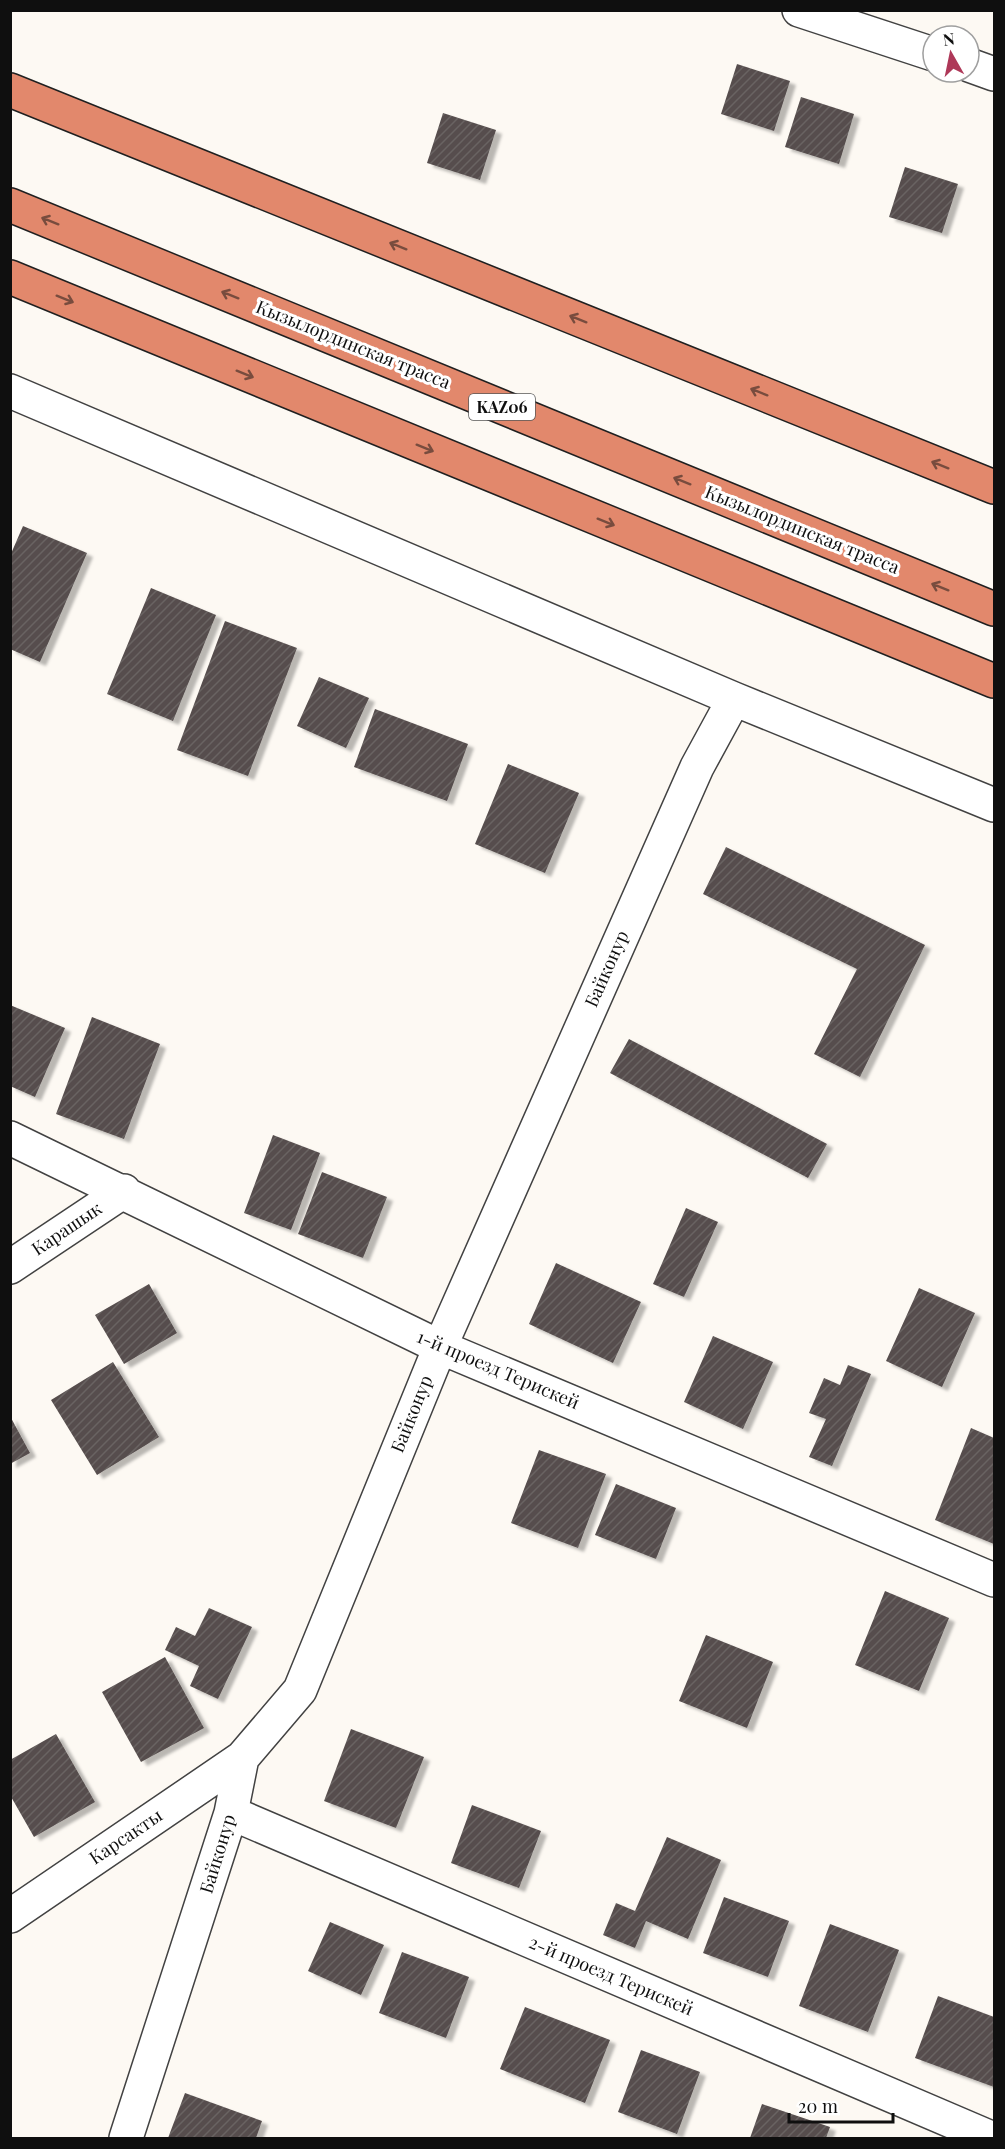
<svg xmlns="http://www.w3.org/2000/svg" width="1005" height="2149" viewBox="0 0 1005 2149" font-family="'Playfair Display',serif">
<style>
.building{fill:url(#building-hatch);filter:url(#shadow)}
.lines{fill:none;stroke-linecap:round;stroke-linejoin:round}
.minor-casing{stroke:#424242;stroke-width:36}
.highway-casing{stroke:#202020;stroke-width:36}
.minor{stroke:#fff;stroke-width:33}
.highway{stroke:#e2886c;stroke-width:33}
.oneway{stroke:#784c3e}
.labels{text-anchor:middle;stroke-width:6;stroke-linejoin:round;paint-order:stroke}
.shield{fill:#fff;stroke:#575757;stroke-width:1.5}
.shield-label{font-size:16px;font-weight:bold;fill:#0f0f0f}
.street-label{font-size:18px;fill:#0f0f0f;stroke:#fff}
</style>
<defs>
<pattern id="building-hatch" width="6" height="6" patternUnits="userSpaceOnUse" patternTransform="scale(1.5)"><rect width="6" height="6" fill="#564e4d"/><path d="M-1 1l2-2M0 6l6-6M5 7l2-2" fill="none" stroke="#696362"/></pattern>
<filter id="shadow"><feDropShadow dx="6" dy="4" stdDeviation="1.5" flood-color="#0004"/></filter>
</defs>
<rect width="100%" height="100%" fill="#fdf9f3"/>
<path class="building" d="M737 64 790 81 774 131 721 114Z
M801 97 854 114 839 164 785 147Z
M443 113 496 130 480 180 427 163Z
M905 167 958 184 942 233 889 217Z
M23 526 87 553 40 662 10 649V556Z
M151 588 216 615 173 721 107 694Z
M225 621 297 648 248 776 177 750Z
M319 677 369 698 346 748 297 726Z
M375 709 468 744 447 801 354 767Z
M508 764 579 793 545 873 475 844Z
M726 847 925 945 860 1077 814 1054 857 969 703 894Z
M10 1005 65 1028 35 1097 10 1086Z
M92 1017 160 1044 124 1139 56 1114Z
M629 1039 827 1144 808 1178 610 1073Z
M273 1135 320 1153 291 1230 244 1213Z
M322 1172 387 1197 363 1258 298 1234Z
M686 1208 718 1222 684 1297 653 1284Z
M556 1263 641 1302 613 1363 529 1324Z
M149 1284 177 1333 124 1364 95 1315Z
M919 1288 975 1313 942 1387 886 1361Z
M713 1336 773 1362 743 1429 684 1402Z
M113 1362 159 1437 97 1475 51 1400Z
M848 1365 871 1374 832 1466 809 1457 826 1419 809 1413 824 1378 840 1385Z
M10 1416 30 1453 10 1464Z
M971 1428 994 1438V1544L935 1520Z
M539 1450 606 1474 578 1548 511 1523Z
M616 1484 676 1508 656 1559 595 1535Z
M885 1591 949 1618 919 1691 855 1665Z
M209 1608 252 1627 218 1699 190 1686 199 1666 165 1650 176 1627 195 1636Z
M706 1635 773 1662 747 1728 679 1701Z
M165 1657 204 1728 141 1762 102 1692Z
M351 1729 424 1757 396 1828 324 1801Z
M56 1734 95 1802 34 1837 10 1795V1760Z
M472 1805 541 1831 519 1888 451 1863Z
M667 1837 721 1860 688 1939 646 1921 635 1948 603 1935 616 1903 635 1911Z
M724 1897 789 1921 768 1977 703 1953Z
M330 1922 384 1945 361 1995 308 1971Z
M830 1924 899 1950 868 2032 799 2006Z
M402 1952 469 1977 446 2038 379 2013Z
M938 1996 994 2017V2087L915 2058Z
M525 2007 610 2040 585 2103 500 2069Z
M641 2050 700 2072 677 2134 618 2112Z
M185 2093 262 2121 256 2138H168Z
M762 2104 830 2127 826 2138H750Z"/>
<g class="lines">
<defs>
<path id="minor" d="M799 10 933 54
M969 65 994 74
M10 391 734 699 994 805
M10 1138 440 1347 994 1580
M10 1267 124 1191
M231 1813 991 2138
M10 1916 242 1758
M126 2138 231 1813 242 1758 300 1690 440 1347 697 767 734 699"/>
<path id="highway" d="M10 90 994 487
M10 205 994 609
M10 277 994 681"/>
</defs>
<use href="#minor" class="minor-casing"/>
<use href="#highway" class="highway-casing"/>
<use href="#minor" class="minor"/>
<use href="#highway" class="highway"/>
</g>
<defs><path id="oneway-shaft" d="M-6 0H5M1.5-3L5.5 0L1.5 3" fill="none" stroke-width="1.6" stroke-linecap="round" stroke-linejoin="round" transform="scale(1.5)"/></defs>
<g class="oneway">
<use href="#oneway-shaft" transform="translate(50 221) rotate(-158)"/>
<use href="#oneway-shaft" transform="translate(398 246) rotate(-158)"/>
<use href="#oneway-shaft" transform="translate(230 295) rotate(-158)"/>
<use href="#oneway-shaft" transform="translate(65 299) rotate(22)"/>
<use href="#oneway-shaft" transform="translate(578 319) rotate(-158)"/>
<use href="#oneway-shaft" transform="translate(245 374) rotate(22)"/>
<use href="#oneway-shaft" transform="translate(759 392) rotate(-158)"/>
<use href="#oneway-shaft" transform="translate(425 448) rotate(22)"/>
<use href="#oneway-shaft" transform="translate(940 465) rotate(-158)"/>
<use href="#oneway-shaft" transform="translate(682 481) rotate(-158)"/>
<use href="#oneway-shaft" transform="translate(606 522) rotate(22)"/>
<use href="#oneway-shaft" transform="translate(940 587) rotate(-158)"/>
</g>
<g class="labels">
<rect class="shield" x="469" y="394" width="66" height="26" rx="4.5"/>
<g class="shield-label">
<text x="502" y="413">KАZ06</text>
</g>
<g class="street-label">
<text transform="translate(353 345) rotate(22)" y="6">Кызылординская трасса</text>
<text transform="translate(802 530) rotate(22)" y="6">Кызылординская трасса</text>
<text transform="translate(607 969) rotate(-66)" y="6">Байконур</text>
<text transform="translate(67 1229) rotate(-34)" y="6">Карашык</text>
<text transform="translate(498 1370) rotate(23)" y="6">1-й проезд Терискей</text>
<text transform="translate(412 1414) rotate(-68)" y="6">Байконур</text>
<text transform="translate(126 1837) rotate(-34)" y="6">Карсакты</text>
<text transform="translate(218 1854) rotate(-73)" y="6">Байконур</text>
<text transform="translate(611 1976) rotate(23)" y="6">2-й проезд Терискей</text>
</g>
</g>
<rect width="1005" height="2149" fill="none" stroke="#0f0f0f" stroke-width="24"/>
<g transform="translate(951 54) rotate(351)"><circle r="28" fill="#ffffff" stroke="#9f9f9f" stroke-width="1.5"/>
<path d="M0-4.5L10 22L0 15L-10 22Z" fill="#ae3858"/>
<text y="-9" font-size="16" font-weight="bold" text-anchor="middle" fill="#0f0f0f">N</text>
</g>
<path d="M789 2113v9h104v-9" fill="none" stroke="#0f0f0f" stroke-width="3"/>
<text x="798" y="2113" font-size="18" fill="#0f0f0f" stroke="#ffffff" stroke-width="4.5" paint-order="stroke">20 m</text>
</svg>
